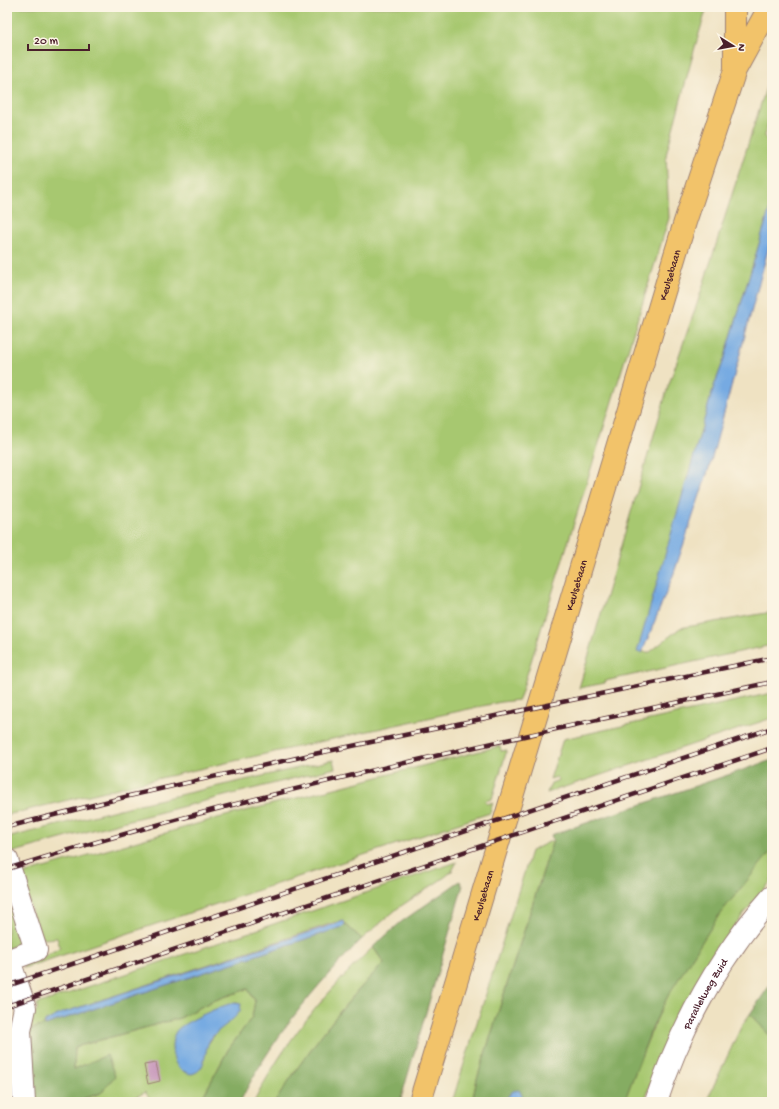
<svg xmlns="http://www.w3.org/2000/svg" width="779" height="1109" viewBox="0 0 779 1109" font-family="'Gochi Hand',sans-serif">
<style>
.green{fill:#a7c870;stroke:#78744e;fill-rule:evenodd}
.forest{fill:#85ac62;stroke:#686646}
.water{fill:#76aae2;stroke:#606486}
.building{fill:#c594b9}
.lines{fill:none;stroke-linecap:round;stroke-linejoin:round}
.minor-casing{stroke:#9c8076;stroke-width:24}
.major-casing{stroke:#9c8076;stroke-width:24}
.minor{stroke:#fff;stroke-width:22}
.major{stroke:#f2c36a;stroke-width:22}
.rail-casing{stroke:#4a1f2b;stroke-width:4.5}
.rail{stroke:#fcf5e5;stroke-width:3;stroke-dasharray:9;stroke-linecap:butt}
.labels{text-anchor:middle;stroke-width:3;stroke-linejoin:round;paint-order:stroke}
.street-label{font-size:11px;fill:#4a1f2b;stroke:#fcf5e5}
</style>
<rect width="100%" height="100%" fill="#fcf5e5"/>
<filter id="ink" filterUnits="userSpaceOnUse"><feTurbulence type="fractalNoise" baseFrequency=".025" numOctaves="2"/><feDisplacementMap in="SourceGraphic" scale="8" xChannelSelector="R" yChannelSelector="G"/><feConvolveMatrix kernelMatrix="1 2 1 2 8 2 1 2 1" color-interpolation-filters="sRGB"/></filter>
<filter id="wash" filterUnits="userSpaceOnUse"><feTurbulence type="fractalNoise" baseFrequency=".012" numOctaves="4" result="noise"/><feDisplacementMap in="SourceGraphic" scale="16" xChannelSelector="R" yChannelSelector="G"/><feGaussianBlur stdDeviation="0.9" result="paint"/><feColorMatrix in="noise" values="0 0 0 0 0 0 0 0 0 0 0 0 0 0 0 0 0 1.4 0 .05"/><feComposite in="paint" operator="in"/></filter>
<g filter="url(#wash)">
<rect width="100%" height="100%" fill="#efe2c2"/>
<path class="green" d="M7 7H707L695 47 666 155 669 218 519 700 501 702C336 738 171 774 7 815Z
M772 69V106L765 136 767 140 772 141V201L725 357 713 389 638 652H650L680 628 772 612V645L605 681V683L579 688 668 387 699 298Z
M772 693V718L547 793 551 783 559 780 557 777 550 779 563 739Z
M500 746 501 751 507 750 492 799 485 801 487 804 493 802 490 813 24 968 23 966C35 958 48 956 60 947L57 938 45 939 40 937 31 910 23 874 214 819Z
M333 760 335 768 118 823 7 854V838L135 805Z
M553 840 477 1079 472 1102H452L531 851Z
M772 850V880C714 945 673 1020 644 1102H624C637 1066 651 1030 668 995 693 944 733 891 772 850Z
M457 862 452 871 445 877 398 908 362 939 345 924 344 921 333 923 62 1013 44 1022 45 1025 26 1031 32 1016 37 1010V1004Z
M7 891 22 937 20 943 7 949Z
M373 947 384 963C342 1005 307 1052 275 1102H254C283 1043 326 992 373 947Z
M248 989 255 1001 252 1017 228 1050 200 1102H152L145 1092 128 1102H78L79 1100 101 1093 74 1069 75 1047 180 1018 212 1001ZM238 1003 208 1044 172 1054 229 1004Z
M750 1014 772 1038V1102H706L742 1025Z"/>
<path class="forest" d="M772 760V850L719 915 669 994 652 1028 624 1102H526L525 1098 513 1091 503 1102H472L477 1079 553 840 551 835Z
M460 881 462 886 463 885 400 1102H275C307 1052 342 1005 384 963L373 947 401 922Z
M345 924 362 939C314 987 270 1041 240 1102H200L228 1050 252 1017 255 1001 248 989 212 1001 180 1018 75 1047 74 1069 107 1055 115 1076 101 1093 79 1100 78 1102H29L26 1031 342 927Z
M772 982V1038L750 1014Z"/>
<path class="water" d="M772 201V235L710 465 674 573 642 653 637 652 713 389 725 357Z
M344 921 345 924 342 927 45 1025 44 1022 62 1013Z
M234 1003 241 1004 240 1011C232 1023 217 1029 210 1040 203 1051 208 1071 191 1074 183 1072 176 1067 174 1059 171 1050 171 1036 178 1029 185 1022 224 1004 234 1003Z
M519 1090 526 1102H503L513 1091Z"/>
<g id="blocks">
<path class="building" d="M156 1063 160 1081 148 1084 144 1065Z"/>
</g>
</g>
<g filter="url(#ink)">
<use href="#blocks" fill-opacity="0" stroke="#9c8076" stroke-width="1"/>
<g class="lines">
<defs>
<g id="minor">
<path d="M7 860 36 950 9 960 25 1008 20 1031 24 1102"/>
<path id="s1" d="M656 1102C681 1026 719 957 772 897"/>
</g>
<g id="major">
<path d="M735 69V7"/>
<path id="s2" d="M420 1102 685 222 735 70 764 17 768 7"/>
</g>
</defs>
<use href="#minor" class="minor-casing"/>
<use href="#major" class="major-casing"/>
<use href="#minor" class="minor"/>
<use href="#major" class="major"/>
<defs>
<path id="rail" d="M7 827 129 796 314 754 772 658
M7 869C258 790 516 738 772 682
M7 986 772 728
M7 1006 772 748"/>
</defs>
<use href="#rail" class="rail-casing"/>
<use href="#rail" class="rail"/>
</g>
</g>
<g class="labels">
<g class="street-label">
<text dy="4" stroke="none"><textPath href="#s2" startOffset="864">Keulsebaan</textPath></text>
<text dy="4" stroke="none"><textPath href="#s2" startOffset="540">Keulsebaan</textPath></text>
<text dy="4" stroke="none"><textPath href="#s2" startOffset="216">Keulsebaan</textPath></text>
<text dy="4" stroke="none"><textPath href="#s1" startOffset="119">Parallelweg Zuid</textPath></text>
</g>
</g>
<rect width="779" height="1109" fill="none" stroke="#fcf5e5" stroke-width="24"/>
<g transform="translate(733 46) rotate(101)" stroke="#fcf5e5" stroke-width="3" paint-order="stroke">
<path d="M0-3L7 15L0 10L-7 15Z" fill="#4a1f2b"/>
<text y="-6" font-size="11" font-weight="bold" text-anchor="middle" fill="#4a1f2b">N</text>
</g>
<path d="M28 44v6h61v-6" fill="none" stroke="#4a1f2b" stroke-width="2"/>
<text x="34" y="44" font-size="12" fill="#4a1f2b" stroke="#fcf5e5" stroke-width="3" paint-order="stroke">20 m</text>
</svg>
